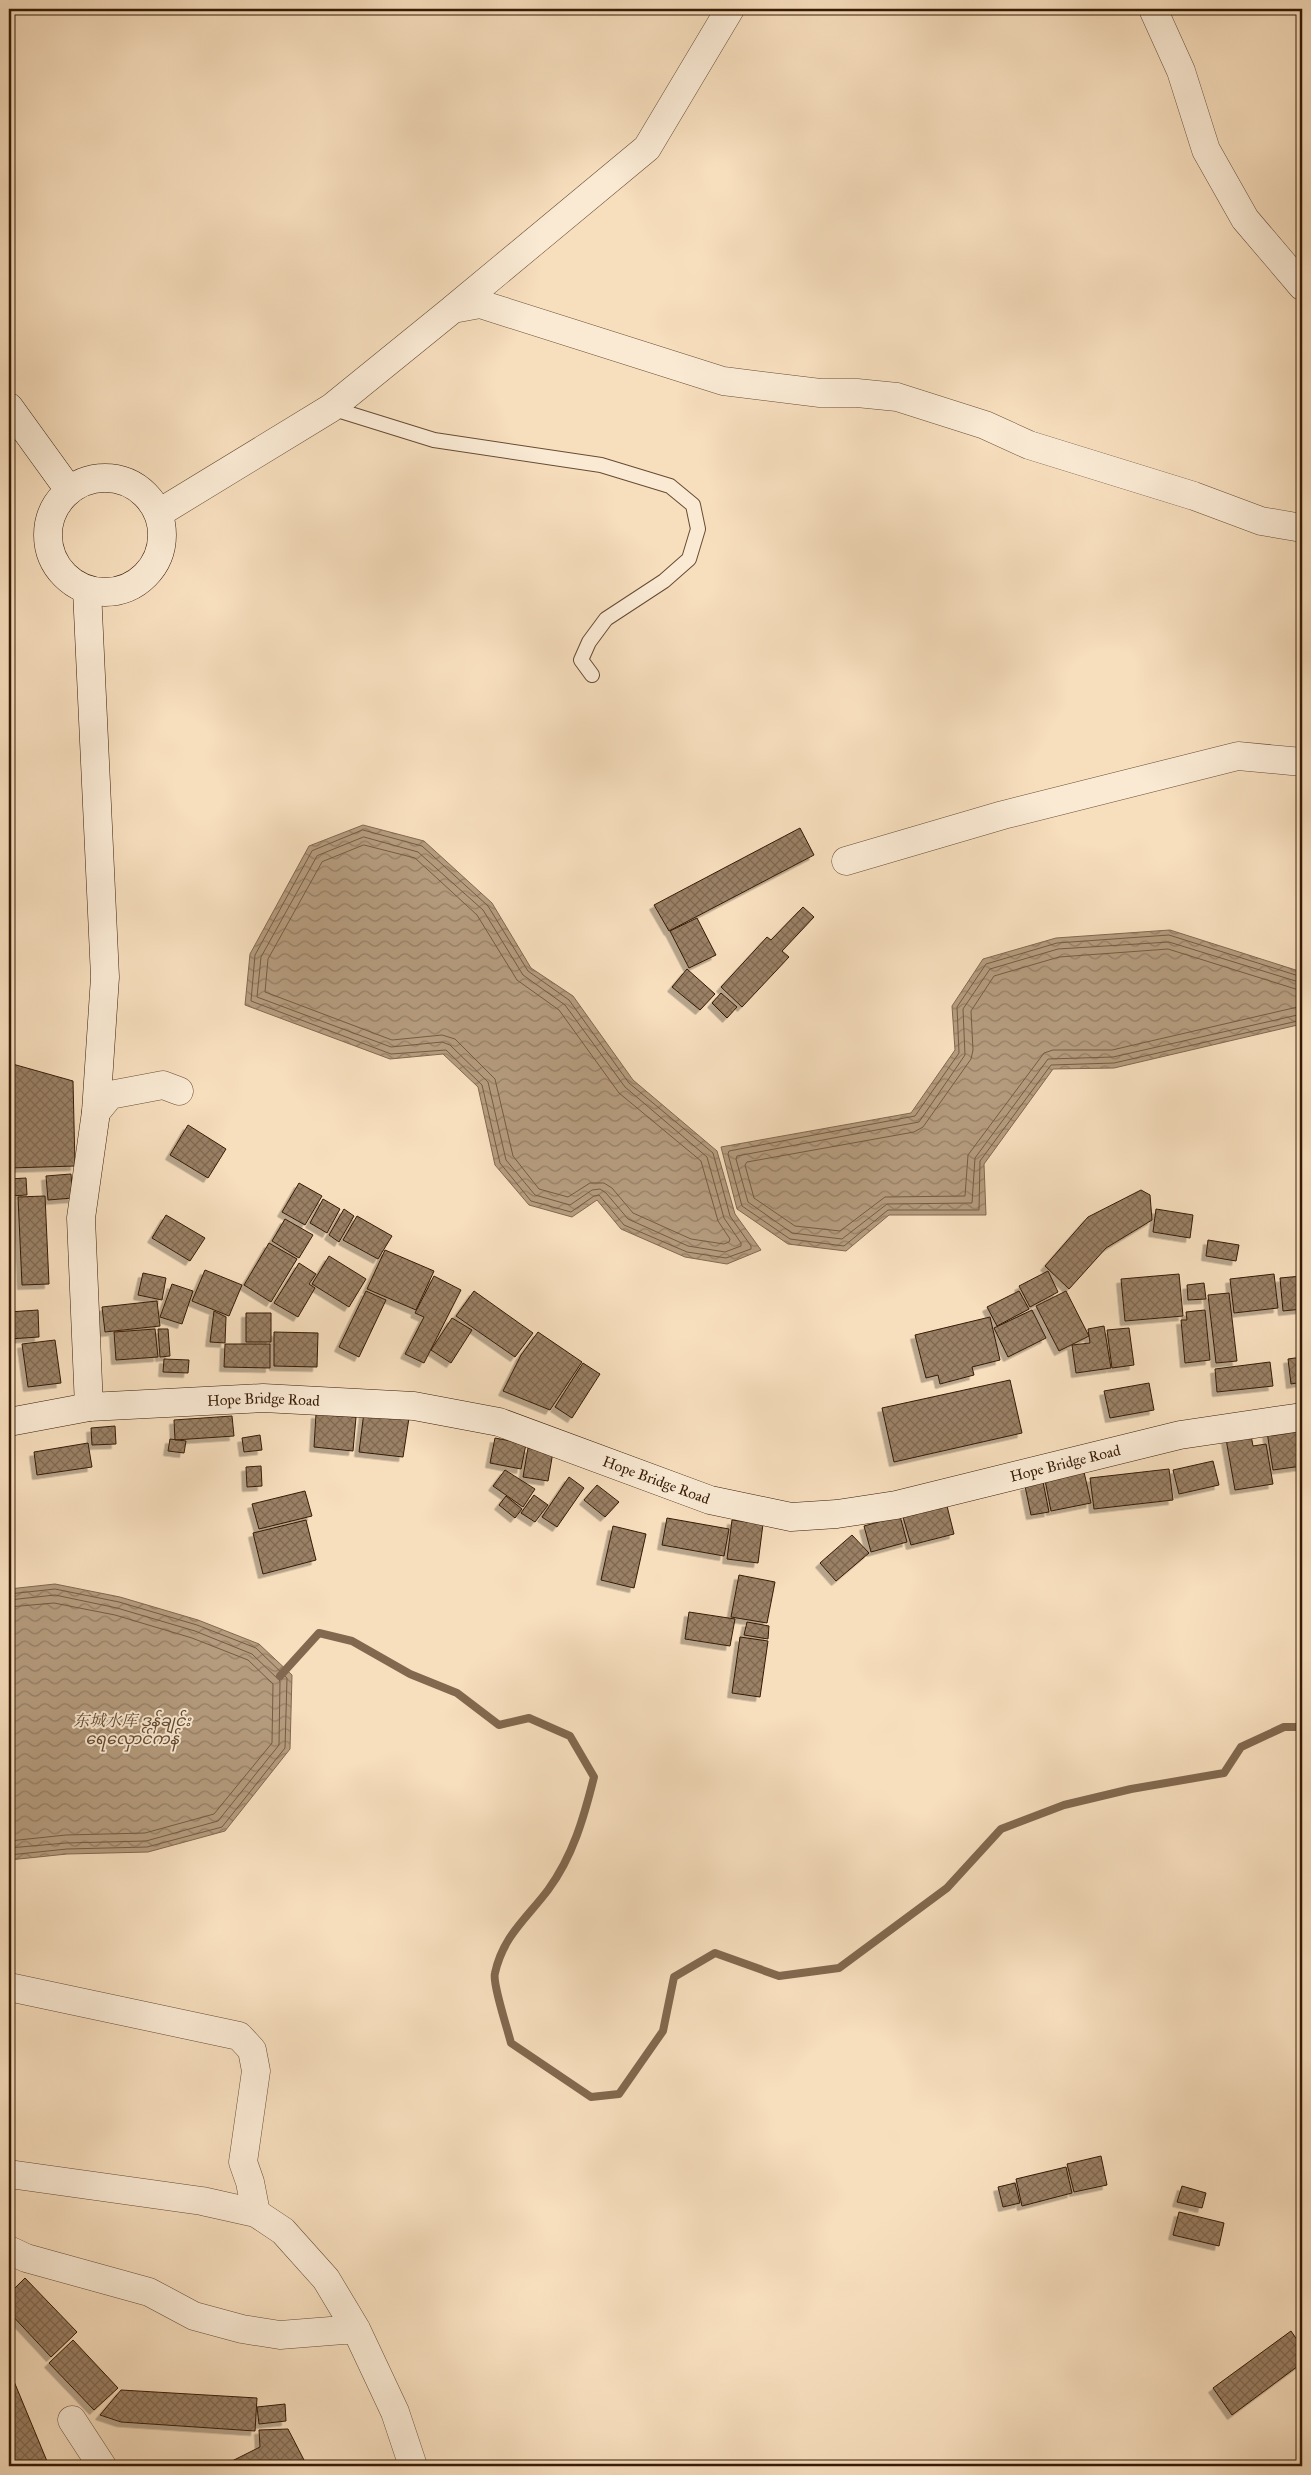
<svg xmlns="http://www.w3.org/2000/svg" width="1311" height="2475" viewBox="0 0 1311 2475" font-family="'IM FELL Great Primer','Noto Serif SC','Noto Sans Myanmar',serif">
<style>
.water{fill:url(#water-waves);stroke:#82684e}
.lines{fill:none;stroke-linecap:round;stroke-linejoin:round}
.shore{stroke:#755c42;stroke-width:1}
.stream{stroke:#82684e;stroke-width:8}
.building{fill:url(#building-cross-hatch);stroke:#351b05;filter:url(#shadow)}
.lane-casing{stroke:#664c33;stroke-width:16}
.street-casing{stroke:#664c33;stroke-width:29}
.secondary-casing{stroke:#351b05;stroke-width:29}
.lane{stroke:#faead4;stroke-width:14}
.street{stroke:#faead4;stroke-width:28}
.secondary{stroke:#faead4;stroke-width:28}
.labels{text-anchor:middle;stroke-width:4;stroke-linejoin:round;paint-order:stroke}
.street-label{font-size:15px;fill:#351b05;stroke:#faead4}
.water-label{font-size:16px;font-style:italic;fill:#62482f;stroke:#faead4}
</style>
<defs>
<pattern id="water-waves" width="16" height="10" patternUnits="userSpaceOnUse" patternTransform="scale(1.25)"><rect width="16" height="10" fill="#b59c7e"/><path d="M0 5q4-4 8 0t8 0" fill="none" stroke="#947e65"/></pattern>
<pattern id="building-cross-hatch" width="8" height="8" patternUnits="userSpaceOnUse" patternTransform="scale(1.25)"><rect width="8" height="8" fill="#9a8065"/><path d="M0 0l8 8M0 8l8-8" fill="none" stroke="#7e6851"/></pattern>
<filter id="shadow"><feDropShadow dx="-4.5" dy="4.5" stdDeviation="0" flood-color="#0004"/></filter>
</defs>
<rect width="100%" height="100%" fill="#f7debd"/>
<filter id="stains"><feTurbulence type="fractalNoise" baseFrequency=".004" numOctaves="4"/><feColorMatrix values="0 0 0 0 .2 0 0 0 0 .09 0 0 0 0 .02 0 0 0 .5 -.17"/></filter>
<radialGradient id="worn" r=".72"><stop offset=".6" stop-color="#630" stop-opacity="0"/><stop offset="1" stop-color="#630" stop-opacity=".3"/></radialGradient>
<path class="water" d="M363 825 424 841 492 903 531 968 573 996 633 1080 717 1151 735 1214 761 1250 727 1264 685 1257 621 1229 597 1200 572 1217 529 1205 495 1165 478 1087 443 1054 390 1059 245 1005 250 954 309 846Z
M1170 930 1302 972V1024L1114 1068 1053 1069 984 1164 986 1215H889L846 1251 788 1244 737 1209 721 1147 911 1113 955 1050 952 1006 983 959 1056 938Z
M55 1584 120 1597 198 1620 259 1644 292 1675 290 1749 225 1831 148 1852 67 1854 9 1860V1589Z"/>
<g class="lines">
<path class="shore" d="M363 830 422 846 488 906 528 971 569 1000 629 1083 713 1153 730 1216 751 1246V1249L726 1258 687 1252 624 1225 599 1195 594 1196 571 1212 531 1201 500 1163 482 1085 446 1050 391 1054 251 1001 255 955 312 851Z
M364 837 418 852 483 910 523 975 565 1005 625 1087 707 1157 724 1218 741 1243V1246L725 1252 688 1246 628 1219 606 1193 600 1189 592 1190 570 1205 535 1195 506 1160 488 1082 450 1045 442 1042 391 1047 257 997 261 957 317 856Z
M364 845 415 858 477 915 517 980 559 1010 619 1093 701 1161 718 1221 730 1239 729 1242 724 1244 691 1239 633 1213 612 1188 604 1183H590L568 1197 539 1189 513 1156 495 1079 455 1039 442 1035 392 1040 265 992 268 959 322 862Z
M1302 977 1169 935 1057 943 986 964 957 1007 959 1053 915 1116 729 1151 728 1154 742 1206 790 1239 844 1246 888 1210H979L980 1161 1051 1065 1114 1063 1302 1020
M1302 983 1169 942 1058 949 990 969 963 1009 965 1055 919 1122 737 1156 736 1159 748 1202 792 1233 842 1239 887 1204 972 1203 975 1158 1048 1059 1113 1057 1302 1014
M1302 991 1168 949 1059 957 994 976 971 1011 973 1050 971 1059 923 1127 914 1132 747 1162 745 1165 754 1198 795 1226 840 1231 885 1197 965 1196 968 1155 1044 1053 1053 1050H1112L1302 1006
M9 1594 55 1589 119 1602 197 1625 256 1648 287 1678 285 1748 222 1827 147 1847 67 1849 9 1855
M9 1600 55 1595 117 1608 195 1631 252 1654 280 1681 279 1745 218 1821 146 1841 66 1843 9 1848
M9 1607 54 1603 115 1615 192 1638 248 1660 273 1684 272 1743 214 1814 145 1833 66 1835 9 1841"/>
<path class="stream" d="M280 1676 319 1633 352 1641 410 1674 457 1693 499 1725 529 1718 570 1736 594 1777C584 1817 573 1856 548 1890 527 1918 503 1936 495 1973 492 1982 508 2031 511 2043L591 2097 619 2094 663 2031 674 1977 715 1953 779 1976 839 1968 947 1888 1001 1829 1064 1805 1131 1789 1224 1773 1241 1747 1284 1727H1302"/>
</g>
<path class="building" d="M800 828 814 855 669 931 654 905Z
M803 907 814 917 782 951 789 957 742 1007 721 987 767 937 771 940Z
M697 918 716 955 689 968 670 931Z
M687 969 715 994 700 1010 672 987Z
M721 993 737 1007 727 1018 712 1003Z
M9 1063 73 1081 75 1166 9 1168Z
M188 1125 226 1149 208 1178 170 1155Z
M71 1174 73 1198 48 1200 46 1176Z
M26 1178 27 1195 9 1196V1179Z
M299 1183 322 1196 305 1225 282 1212Z
M1141 1190 1150 1195 1152 1220 1106 1248 1069 1289 1045 1266 1088 1217Z
M45 1196 49 1284 22 1285 18 1197Z
M323 1199 340 1209 327 1233 310 1223Z
M344 1209 354 1216 339 1242 329 1235Z
M1156 1209 1193 1215 1190 1238 1153 1232Z
M166 1215 205 1238 190 1261 152 1238Z
M357 1216 392 1236 378 1259 343 1240Z
M285 1219 313 1235 299 1258 272 1241Z
M1208 1240 1239 1245 1236 1261 1206 1256Z
M269 1243 297 1259 271 1302 244 1285Z
M385 1250 434 1271 416 1310 367 1289Z
M329 1256 366 1279 349 1307 312 1284Z
M299 1263 316 1274 309 1284 315 1288 298 1317 274 1303Z
M205 1270 242 1285 229 1316 192 1301Z
M1048 1271 1058 1292 1030 1307 1019 1286Z
M143 1273 166 1278 162 1300 138 1295Z
M1179 1274 1183 1316 1125 1321 1121 1279Z
M1274 1274 1278 1308 1234 1313 1230 1279Z
M434 1276 461 1290 424 1363 405 1354 424 1317 415 1313Z
M1302 1276V1309L1283 1311 1280 1278Z
M1204 1283 1206 1299 1188 1300 1187 1285Z
M172 1284 193 1291 182 1324 160 1317Z
M366 1291 386 1300 359 1357 339 1347Z
M474 1291 533 1333 515 1357 456 1316Z
M1019 1291 1029 1309 997 1326 987 1307Z
M1066 1291 1089 1336 1059 1351 1036 1306Z
M1229 1293 1237 1361 1216 1363 1208 1295Z
M157 1301 160 1326 105 1332 102 1307Z
M38 1310 39 1337 9 1339V1312Z
M1032 1310 1046 1338 1008 1357 994 1328Z
M1205 1310 1210 1360 1185 1363 1181 1320H1187L1186 1312Z
M214 1311 226 1317 225 1343 210 1342Z
M246 1313H271V1342H246Z
M990 1317 1000 1360 972 1367 974 1375 940 1384 938 1375 926 1378 915 1335Z
M452 1318 472 1330 451 1363 431 1350Z
M1104 1326 1111 1368 1076 1373 1072 1345 1090 1343 1088 1329Z
M1129 1328 1134 1365 1112 1368 1107 1330Z
M155 1329 158 1357 116 1360 114 1332Z
M158 1329H168L170 1356 160 1357Z
M274 1332 318 1333 317 1367 274 1366Z
M538 1332 582 1362 550 1410 503 1391 521 1355Z
M55 1340 61 1383 28 1387 22 1344Z
M225 1344H270V1368L224 1367Z
M1302 1357V1382L1291 1384 1288 1359Z
M164 1359 189 1360 188 1373 163 1372Z
M1270 1362 1273 1386 1217 1392 1215 1369Z
M583 1363 600 1374 572 1418 555 1407Z
M1010 1380 1022 1433 894 1462 882 1408Z
M1149 1383 1154 1410 1110 1418 1104 1391Z
M364 1412 409 1418 403 1457 359 1452Z
M316 1414 356 1417 353 1451 314 1447Z
M232 1416 234 1436 175 1440 174 1420Z
M115 1426 116 1444 92 1445 91 1428Z
M1302 1426V1466L1273 1470 1267 1432Z
M260 1435 262 1450 244 1452 242 1438Z
M1251 1435 1253 1446 1266 1444 1273 1484 1235 1490 1226 1439Z
M495 1438 526 1444 521 1469 490 1463Z
M170 1439 186 1441 184 1453 168 1451Z
M88 1443 92 1467 37 1475 34 1452Z
M528 1448 553 1452 548 1481 523 1477Z
M1213 1461 1219 1485 1179 1494 1173 1470Z
M261 1466 262 1486 247 1487 246 1467Z
M1169 1469 1173 1500 1094 1509 1090 1478Z
M505 1470 535 1489 523 1507 493 1486Z
M1084 1472 1091 1503 1051 1511 1045 1480Z
M569 1477 584 1488 557 1527 542 1517Z
M1043 1482 1049 1512 1031 1515 1025 1486Z
M597 1485 619 1502 605 1517 584 1500Z
M305 1491 312 1516 259 1529 252 1504Z
M534 1495 548 1505 535 1522 521 1513Z
M506 1496 522 1509 515 1518 499 1505Z
M947 1506 954 1534 911 1545 903 1517Z
M900 1516 907 1542 871 1552 864 1526Z
M667 1518 729 1529 724 1556 662 1545Z
M306 1520 316 1560 263 1574 253 1533Z
M732 1520 763 1524 758 1563 727 1559Z
M613 1526 646 1534 634 1588 601 1580Z
M852 1535 869 1553 836 1581 820 1563Z
M739 1575 775 1582 767 1623 731 1617Z
M689 1612 735 1619 730 1646 685 1639Z
M747 1622 769 1626 768 1639 744 1635Z
M740 1637 768 1641 760 1697 732 1693Z
M1101 2156 1107 2185 1074 2192 1067 2164Z
M1066 2167 1072 2193 1022 2206 1016 2179Z
M1015 2183 1020 2203 1003 2207 998 2187Z
M1182 2186 1206 2193 1202 2208 1177 2202Z
M1179 2212 1224 2223 1219 2246 1173 2235Z
M25 2278 77 2332 51 2357 9 2312V2294Z
M1291 2331 1302 2347V2363L1232 2415 1213 2388Z
M73 2340 118 2388 94 2410 49 2363Z
M13 2379 49 2466H9V2381Z
M121 2390 257 2398 255 2431 121 2422 100 2415Z
M285 2404 286 2421 259 2424 257 2407Z
M288 2429 304 2460 292 2466H222L260 2447 259 2430Z"/>
<g class="lines">
<defs>
<path id="lane" d="M331 408 434 440 601 465 670 486 693 505 698 529 689 559 664 581 606 619 589 642 581 660 592 675"/>
<path id="street" d="M1153 9 1181 71 1206 150 1245 219 1302 286
M453 309 647 148 730 9
M159 513 331 408 453 309 480 304 723 381 820 393H857L897 397 985 425 1029 445 1194 496 1261 521 1302 528
M846 861 1003 815 1238 756 1302 762
M96 1112 110 1095 163 1085 179 1091
M9 1987 239 2036 252 2050 256 2071 243 2162 250 2182 256 2213
M9 2174 202 2201 256 2213 283 2231 326 2279 356 2329 395 2412 413 2466
M9 2250 26 2258 149 2292 194 2316 242 2329 280 2335 356 2329
M72 2420 102 2466"/>
<g id="secondary">
<path d="M9 407 69 490"/>
<circle cx="105" cy="535" r="57"/>
<path d="M87 590 105 977 96 1112 81 1218 89 1407"/>
<path id="s1" d="M9 1422 89 1407 263 1398 414 1406 499 1422 710 1500 791 1517 837 1514 896 1505 1180 1435 1302 1417"/>
</g>
</defs>
<use href="#lane" class="lane-casing"/>
<use href="#street" class="street-casing"/>
<use href="#secondary" class="secondary-casing"/>
<use href="#lane" class="lane"/>
<use href="#street" class="street"/>
<use href="#secondary" class="secondary"/>
</g>
<g class="labels">
<g class="street-label">
<text dy="5" stroke="none"><textPath href="#s1" startOffset="256">Hope Bridge Road</textPath></text>
<text dy="5" stroke="none"><textPath href="#s1" startOffset="1081">Hope Bridge Road</textPath></text>
<text dy="5" stroke="none"><textPath href="#s1" startOffset="661">Hope Bridge Road</textPath></text>
</g>
<g class="water-label">
<text x="132" y="1726">东城水库 ဒွန်ချင်း<tspan x="132" dy="18">ရေလှောင်ကန်</tspan></text>
</g>
</g>
<rect width="1311" height="2475" fill="none" stroke="#f7debd" stroke-width="30"/>
<rect x="10" y="10" width="1291" height="2455" fill="none" stroke="#351b05" stroke-width="2.5"/>
<rect x="15" y="15" width="1281" height="2445" fill="none" stroke="#351b05"/>
<rect width="100%" height="100%" filter="url(#stains)"/>
<rect width="100%" height="100%" fill="url(#worn)"/>
</svg>
